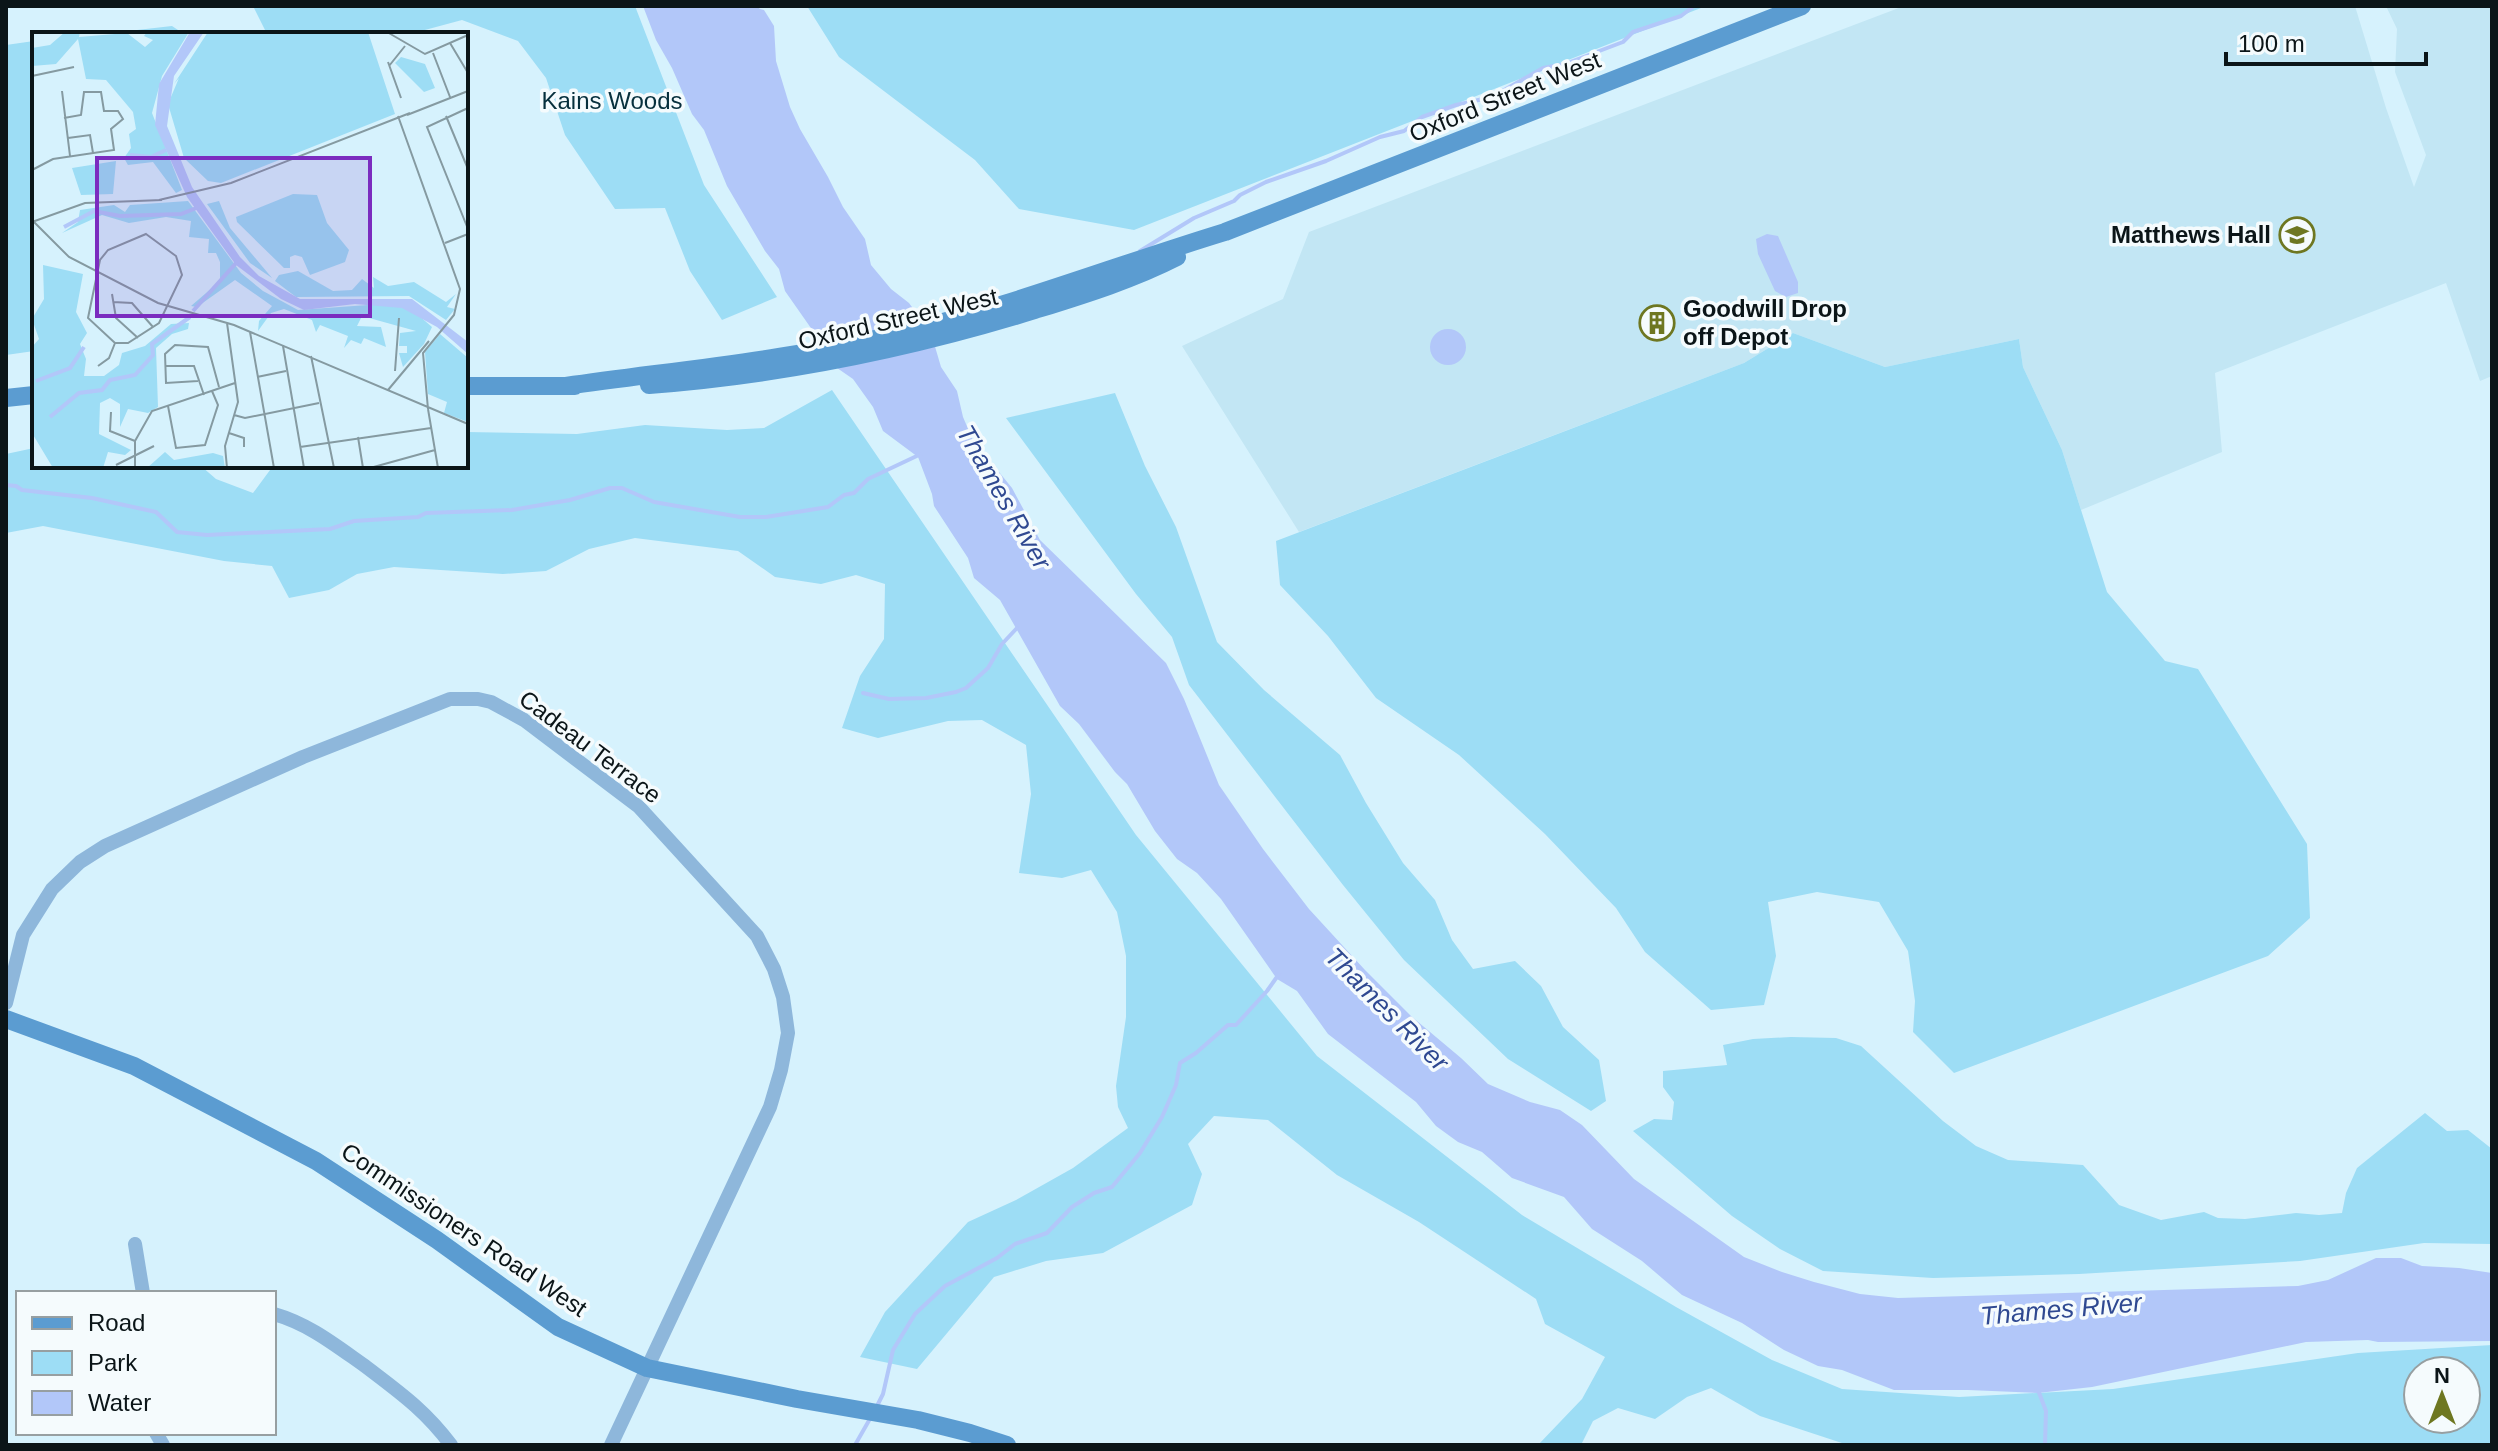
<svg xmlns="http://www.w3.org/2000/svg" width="2498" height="1451" viewBox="0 0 2498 1451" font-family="Arial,sans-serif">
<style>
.built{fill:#c2e6f4}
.green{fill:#9dddf5;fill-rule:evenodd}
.water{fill:#b2c7f9}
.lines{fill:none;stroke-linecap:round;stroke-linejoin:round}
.stream{stroke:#b2c7f9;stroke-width:4}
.street{stroke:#8eb7db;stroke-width:14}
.secondary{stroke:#5b9cd1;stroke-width:18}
.labels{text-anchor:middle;stroke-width:7;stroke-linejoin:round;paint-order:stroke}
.street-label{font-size:24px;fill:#0b1518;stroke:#f5fbfd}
.park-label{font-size:24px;fill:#07303d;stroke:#f5fbfd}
.poi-label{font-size:24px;font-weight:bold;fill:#0b1518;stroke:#f5fbfd;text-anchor:end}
.water-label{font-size:26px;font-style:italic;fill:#2f4991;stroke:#f5fbfd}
.inset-river{fill:none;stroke:#b2c7f9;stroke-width:4}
.inset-road{fill:none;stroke:#859aa1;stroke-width:2}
.view{fill:#7b2cbf;fill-opacity:0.15;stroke:#7b2cbf;stroke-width:4}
.inset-edge{fill:none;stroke:#0b1518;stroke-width:4}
</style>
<rect width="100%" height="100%" fill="#d6f2fd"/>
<path class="built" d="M1904 6H2355L2386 108 2414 187 2426 155 2395 72 2397 29 2386 6H2492V376L2480 381 2446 283 2215 373 2222 452 2081 510 2062 450 2023 367 2019 339 1885 367 1793 333 1744 363 1299 532 1182 346 1283 299 1309 232Z"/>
<path class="green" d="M253 6H635L704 185 777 297 722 320 690 271 665 208 615 209 565 135 546 78 518 41 462 20 410 34H267Z
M807 6H1706L1134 230 1019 209 975 160 839 57Z
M172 26 184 34H102Z
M34 41V351L6 355V45Z
M1793 333 1885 367 2019 339 2023 367 2062 450 2107 592 2165 661 2198 669 2307 844 2310 918 2268 956 1954 1073 1913 1032 1915 1001 1908 951 1879 902 1817 892 1768 902 1776 956 1764 1005 1711 1010 1645 952 1616 908 1545 834 1459 755 1376 698 1328 636 1280 585 1276 541 1744 363Z
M832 390 1136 835 1317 1056 1522 1215 1676 1307 1772 1360 1842 1389 1959 1397 2113 1389 2358 1353 2492 1345V1445H1848L1760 1416 1711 1388 1687 1397 1655 1419 1618 1408 1593 1421 1581 1445H1538L1582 1399 1605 1357 1545 1324 1536 1299 1419 1222 1337 1175 1268 1120 1214 1116 1188 1144 1202 1174 1192 1205 1103 1253 1046 1261 994 1277 917 1369 860 1357 885 1312 968 1222 1016 1200 1073 1168 1128 1128 1118 1107 1116 1086 1126 1017V956L1117 912 1091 870 1062 878 1019 873 1031 794 1026 745 982 720 948 721 878 738 842 728 860 676 884 639 885 584 856 575 821 584 775 577 738 551 635 538 589 549 546 571 503 574 394 567 357 574 329 590 289 598 272 566 224 561 43 526 6 533V454L34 448V466H201L216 479 253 493 273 466H466V432L577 434 645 425 727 430 764 428ZM2418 1371H2466V1419H2418Z
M1115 393 1145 466 1176 527 1217 642 1264 690 1340 755 1366 803 1403 863 1435 900 1452 940 1473 969 1515 961 1541 986 1563 1027 1599 1060 1606 1101 1591 1111 1508 1059 1404 960 1343 885 1189 685 1172 637 1136 594 1006 418Z
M1791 1037 1836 1038 1861 1046 1943 1121 1976 1146 2008 1160 2083 1165 2119 1205 2161 1220 2204 1212 2218 1218 2245 1219 2296 1213 2319 1215 2342 1213 2346 1193 2357 1168 2425 1113 2447 1131 2468 1130 2492 1149V1244L2424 1243 2300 1261 2079 1274 1933 1278 1823 1271 1780 1249 1732 1216 1633 1131 1654 1119 1672 1120 1674 1102 1663 1087V1071L1727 1065 1723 1045 1753 1039Z"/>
<path class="water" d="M643 6H757L760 9 764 10 774 26 776 61 790 107 800 129 828 177 843 207 865 239 871 265 891 289 909 303 931 333 941 367 957 391 963 417 978 452 987 464 999 472 1012 488 1040 540 1166 663 1184 699 1219 785 1263 849 1309 909 1365 970 1411 1016 1461 1058 1488 1084 1530 1102 1560 1110 1582 1125 1634 1179 1744 1257 1782 1272 1814 1282 1860 1294 1898 1298 2298 1286 2328 1280 2376 1258H2401L2422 1266 2459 1268 2492 1273V1341L2378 1342 2368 1340 2306 1342 2092 1387 2038 1393 1968 1390H1894L1842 1370 1818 1366 1784 1350 1742 1323 1682 1295 1642 1261 1592 1229 1564 1197 1512 1178 1482 1152 1458 1142 1436 1126 1416 1102 1328 1034 1297 991 1277 979 1221 899 1197 873 1177 859 1155 831 1127 784 1115 772 1079 724 1060 706 1000 600 974 578 968 558 934 506 932 494 918 457 883 431 873 407 853 379 827 361 813 331 785 291 779 269 765 251 727 186 704 130 692 114 672 68 656 40Z
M1767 234 1778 236 1798 282V293L1786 297 1775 291 1758 254 1756 239Z
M1430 347a18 18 0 1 1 36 0a18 18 0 1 1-36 0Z"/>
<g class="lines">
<path class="stream" d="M1140 251 1194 218 1234 201 1240 195 1266 182 1326 161 1380 137 1404 131 1422 117 1456 105 1492 97 1543 68 1565 64 1623 42 1633 32 1681 16 1694 6
M6 485 16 486 22 490 92 498 156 512 177 532 207 535 330 529 354 521 418 517 426 513 512 510 570 500 610 488H622L654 502 740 517H766L828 507 844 495 854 493 868 479 921 454
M863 693 889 699 926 698 956 692 966 688 988 668 1002 644 1017 628
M2038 1390 2046 1411 2045 1445
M877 1406 883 1394 893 1350 915 1314 945 1286 997 1258 1015 1244 1047 1233 1072 1207 1094 1193 1112 1187 1140 1153 1162 1117 1176 1085 1180 1063 1196 1053 1228 1025H1236L1267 991 1279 974
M855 1445 871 1417"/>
<path class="street" d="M6 1003 23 935 52 889 80 862 105 846 303 757 450 699H478L491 702 524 720 639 807 757 936 774 969 783 997 788 1033 781 1070 770 1107 611 1445
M135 1244 143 1293
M274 1314C309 1324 335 1345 365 1366 399 1392 425 1410 451 1445
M156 1433 163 1445"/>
<path class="secondary" d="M649 385C780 375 909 349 1035 310 1083 295 1132 280 1177 257
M466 386H575
M566 386C677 370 791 360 901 333 1011 306 1117 265 1225 232L1802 6
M6 398 34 395
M6 1019 134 1066 316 1161 437 1240 558 1327 647 1368 797 1399 918 1420 970 1433 1007 1445"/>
</g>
<defs>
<symbol id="school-ring" viewBox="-11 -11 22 22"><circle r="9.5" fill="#f5fbfd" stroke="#6e7721" stroke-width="1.5"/><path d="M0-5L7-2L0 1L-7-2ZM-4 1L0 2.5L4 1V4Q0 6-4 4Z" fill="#6e7721"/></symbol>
<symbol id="building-ring" viewBox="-11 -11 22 22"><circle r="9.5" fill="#f5fbfd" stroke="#6e7721" stroke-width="1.5"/><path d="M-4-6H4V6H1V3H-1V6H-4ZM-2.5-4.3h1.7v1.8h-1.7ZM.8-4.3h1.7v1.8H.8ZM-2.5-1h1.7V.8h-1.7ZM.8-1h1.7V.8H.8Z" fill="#6e7721"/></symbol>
</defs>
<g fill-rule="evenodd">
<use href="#school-ring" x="2277" y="215" width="40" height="40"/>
<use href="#building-ring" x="1637" y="303" width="40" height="40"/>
</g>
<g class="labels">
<g class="street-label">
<text transform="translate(1505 97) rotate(-22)" y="8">Oxford Street West</text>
<text transform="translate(898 319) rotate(-13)" y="8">Oxford Street West</text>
<text transform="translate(590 747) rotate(37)" y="8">Cadeau Terrace</text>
<text transform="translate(464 1230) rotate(34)" y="8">Commissioners Road West</text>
</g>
<g class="park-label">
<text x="612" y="109">Kains Woods</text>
</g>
<g class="poi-label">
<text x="2271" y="243">Matthews Hall</text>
<text x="1683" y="317" text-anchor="start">Goodwill Drop<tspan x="1683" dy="28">off Depot</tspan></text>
</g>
<g class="water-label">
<text transform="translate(1004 497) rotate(60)" y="9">Thames River</text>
<text transform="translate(1387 1009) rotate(45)" y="9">Thames River</text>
<text transform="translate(2061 1309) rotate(-5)" y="9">Thames River</text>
</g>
</g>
<g transform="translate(32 32)">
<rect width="436" height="436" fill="#d6f2fd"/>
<path d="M33 0H48L47 5 95 1 113 15 121 8 112 4 115 0H157L130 44 120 81 150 158 144 161 121 130 96 133 92 126 99 116 97 102 104 97 101 80 74 48 54 47 46 7 24 32 0 34V16L18 13ZM176 0H336L363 82 189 151 176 149 152 126 136 72 147 46 142 52ZM369 25 393 32 403 56 392 60 363 31ZM84 129 81 162 49 163 40 136ZM261 162 285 163 295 191 317 218 313 230 278 243 270 225 263 223 258 225V236H252L205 190 204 185ZM156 169 209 241 231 259 266 278 350 272 378 276 400 295 392 312 371 335 367 321H375V314H367L368 301 384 299 330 284 325 294 349 295 354 315 332 306 329 312 319 308 312 316 316 304 288 293 284 300 280 288 252 277 239 281 226 299 227 289 240 274 203 248 165 275 159 274 188 249V230L184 221H176L177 207 157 205 159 189 134 185 97 191 70 183 30 201 46 190 48 178 82 173 93 180 98 173ZM187 169 198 196 240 246 218 231 175 172ZM11 233 51 242 44 280 55 301 48 312 54 327 52 344H72L87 333 90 321 113 314 139 292 157 291 156 297 140 302 124 316 126 375 116 381 96 377 88 395V372L78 366 68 371 67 402 99 418 93 423 76 420 71 436H21L0 401V315L7 307 0 287 12 267ZM266 239 301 259 320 258 330 247 342 256 341 245 356 254 382 250 414 270 424 262 415 275 423 277 414 288 377 264 264 265 243 249 247 243ZM408 302 436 326V390L412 381 415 370 396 362 393 320ZM133 420 142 428 181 421 191 424 193 436H115Z" fill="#9dddf5"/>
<path d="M158 0H172L142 44 135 94 160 155 208 225 227 244 268 267H380L436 310V322L405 295 370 276 323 272 272 278 249 267 204 233 155 165 123 93 127 52Z" fill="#b2c7f9"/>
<path class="inset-river" d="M98 123 119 125 134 118M32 195 62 179 88 184 149 182 167 175M161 279 205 230M4 349 38 336 52 315M18 385 47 361 70 358 78 348 103 343 121 323 120 312 158 285"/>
<path class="inset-road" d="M355 0 393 22 436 3M418 11 436 41M401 21 418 65M356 30 369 66M357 34 373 14M0 44 42 35M30 59 38 124M436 76 395 95 436 197M375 83 436 59M366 84 428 257 422 283 391 321 396 377M414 84 436 137M36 106 58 103 61 121M0 138 21 127 82 118 79 97 91 87 86 79H72L69 60H52L49 83 32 86M127 168 199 151 378 81M1 189 37 225 126 271 202 293 436 392M0 190 53 171 130 168M114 202 144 224 150 243 127 291 96 311H83L56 286 68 228 76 218ZM413 211 436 202M80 262 84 286 106 306M81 270 100 271 121 295M218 300 242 436M251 314 272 436M279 324 302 436M66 334 77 326 83 311M133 334H162L172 363M363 339 367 286M225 345 254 339M166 349 134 351 133 322 143 313 176 315 187 355M356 358 397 309M136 374 144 416 173 413 186 373 180 359M396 377 406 436M79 380 78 399 103 409M202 383 213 386 287 371M197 401 212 406V415M326 405 331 436M268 415 399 396M84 433 122 414M103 436V409L120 379 203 351M195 436 193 414 206 370 195 291M338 436 403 418"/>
<path class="view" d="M65 126H338V284H65Z"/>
<rect width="436" height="436" class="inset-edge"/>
</g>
<rect width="2498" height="1451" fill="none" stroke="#0b1518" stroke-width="16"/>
<rect x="16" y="1291" width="260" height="144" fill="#f5fbfd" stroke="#979fa1" stroke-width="2"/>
<rect x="32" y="1317" width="40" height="12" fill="#5b9cd1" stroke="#979fa1" stroke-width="2"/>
<text x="88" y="1331" font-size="24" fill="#0b1518">Road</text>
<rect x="32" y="1351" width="40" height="24" fill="#9dddf5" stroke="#979fa1" stroke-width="2"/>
<text x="88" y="1371" font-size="24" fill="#0b1518">Park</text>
<rect x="32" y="1391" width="40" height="24" fill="#b2c7f9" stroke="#979fa1" stroke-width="2"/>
<text x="88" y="1411" font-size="24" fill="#0b1518">Water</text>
<g transform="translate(2442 1395)"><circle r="38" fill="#f5fbfd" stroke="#979fa1" stroke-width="2"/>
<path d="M0-6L14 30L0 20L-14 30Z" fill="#6e7721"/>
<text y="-12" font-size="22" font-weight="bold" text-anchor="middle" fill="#0b1518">N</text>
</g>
<path d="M2226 52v12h200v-12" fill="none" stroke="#0b1518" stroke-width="4"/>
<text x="2238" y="52" font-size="24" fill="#0b1518" stroke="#f5fbfd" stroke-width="6" paint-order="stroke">100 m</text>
</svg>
